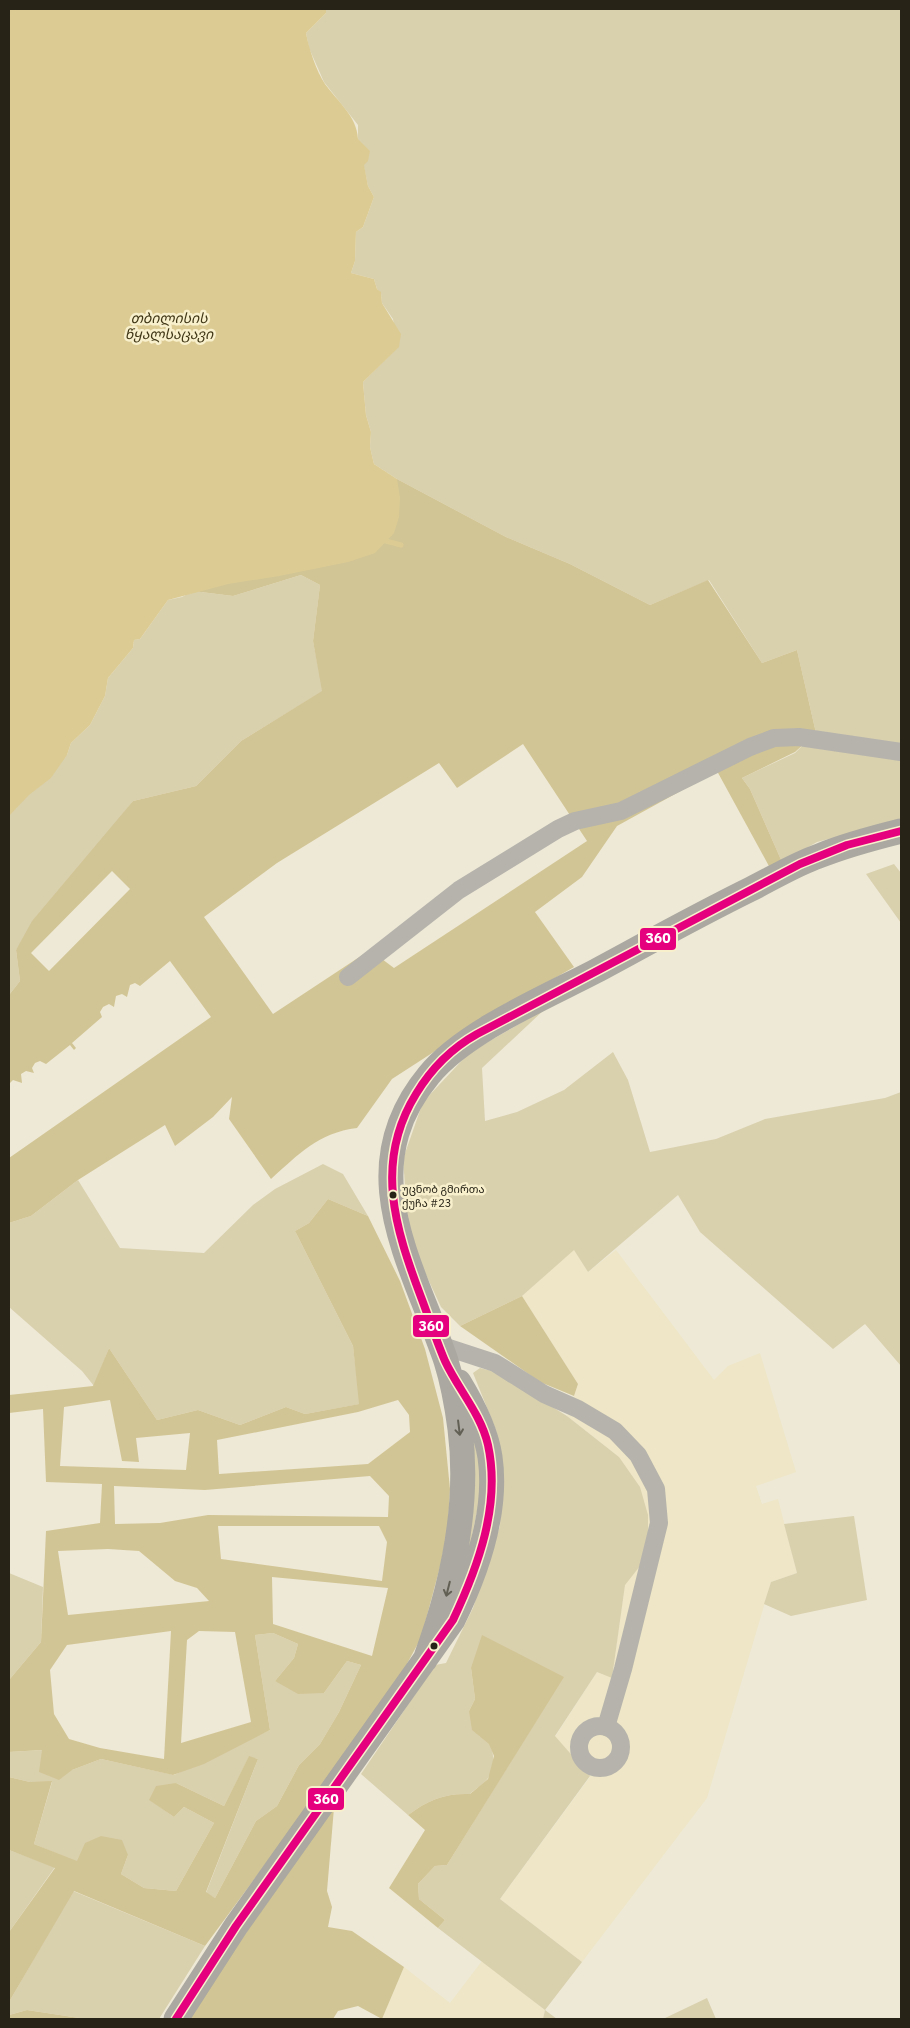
<svg xmlns="http://www.w3.org/2000/svg" width="910" height="2028" viewBox="0 0 910 2028" font-family="'IBM Plex Sans','Noto Sans Georgian',sans-serif">
<style>
.built{fill:#eee6c6}
.green{fill:#d9d0ae}
.forest{fill:#d2c595;fill-rule:evenodd}
.water{fill:#dccc94}
.lines{fill:none;stroke-linecap:round;stroke-linejoin:round}
.stream{stroke:#dccc94;stroke-width:5}
.minor{stroke:#b5b3ac;stroke-width:18}
.secondary{stroke:#aaa8a0;stroke-width:25}
.bus-1-casing{stroke:#f8efcc;stroke-width:11}
.bus-1{stroke:#e5007d;stroke-width:8}
.oneway{stroke:#625f55}
.bus-dot{fill:#272417;stroke:#f8efcc;stroke-width:2}
.labels{text-anchor:middle;stroke-width:5;stroke-linejoin:round;paint-order:stroke}
.bus-label{font-size:11px;fill:#272417;stroke:#f8efcc;text-anchor:start}
.water-label{font-size:14px;font-style:italic;fill:#3f3616;stroke:#f8efcc}
.line-badge{stroke:#f8efcc;stroke-width:2}
.badge-label{font-size:14px;text-anchor:middle;font-weight:bold;fill:#fff}
</style>
<rect width="100%" height="100%" fill="#eee9d6"/>
<path class="built" d="M574 1249 588 1272 616 1250 714 1380 728 1366 760 1353 796 1472 756 1486 762 1504 778 1499 797 1573 771 1582 707 1798 582 1962 500 1899 590 1777 555 1737 597 1672 612 1677 625 1584 644 1561 619 1457 567 1416 578 1384 522 1296Z
M482 1961 545 2010 543 2019H382L404 1967 450 2003Z"/>
<path class="green" d="M326 9H901V745L816 733 797 650 762 663 709 580 650 605 570 564 506 537 397 479 374 464 370 447 371 432 366 415 363 382 398 347 393 319 382 303 381 293 377 289 374 279 351 273 355 261 356 232 363 227 374 197 368 186 358 139V125L324 82 309 48 306 33 326 13Z
M301 575 320 585 313 641 323 691 241 741 196 786 133 801 16 950 20 981 9 995V775L67 755 71 743 90 725 105 696 108 678 133 648 134 640 140 639 168 600 182 597 193 591 233 596Z
M806 742 901 757V820L817 842 782 862 750 789 742 778 795 753Z
M894 864 901 873V923L866 874Z
M545 1009 482 1068 485 1121 517 1112 564 1090 613 1052 628 1080 650 1152 716 1139 765 1119 885 1098 901 1092V1366L865 1324 833 1349 700 1232 678 1195 588 1272 574 1250 522 1296 460 1326 441 1307 409 1238 403 1159 423 1102 469 1053Z
M323 1164 343 1174 368 1216 328 1199 309 1223 295 1231 353 1346 360 1404 305 1414 286 1407 240 1425 198 1410 157 1420 109 1348 94 1386 82 1371 9 1307V1223L31 1216 78 1180 120 1248 204 1253 253 1205 275 1189Z
M480 1368 496 1372 567 1416 619 1457 640 1487 648 1515V1541L644 1561 625 1585 612 1678 597 1672 555 1736 590 1776 500 1899 582 1962 545 2010 557 2019H543L545 2010 438 1928 445 1920 419 1899 418 1884 435 1866 447 1865 563 1677 471 1668 475 1699 469 1711C483 1731 503 1753 488 1778 484 1784 475 1789 470 1794 445 1793 428 1800 408 1815L361 1774 435 1665 446 1663 473 1608 500 1526 502 1465 496 1430 473 1373Z
M464 1403 484 1478 464 1574Z
M854 1516 867 1600 791 1616 764 1604 771 1582 797 1573 784 1524Z
M9 1573 43 1587 41 1642 9 1680Z
M273 1633 298 1644 294 1658 275 1681 324 1693 347 1661 361 1665 339 1712 320 1744 299 1765 277 1806 256 1821 215 1898 206 1893 258 1759 249 1757 224 1806 176 1783 150 1800 174 1817 184 1807 214 1823 176 1891 144 1888 121 1874 128 1855 77 1862 34 1844 52 1782H30L9 1777V1752L43 1750 72 1770 101 1759 174 1775 270 1730 255 1635Z
M9 1850 55 1867 9 1932Z
M73 1891 205 1946 159 2019H86L27 2010 9 2015V2002Z
M707 1998 716 2019H663Z"/>
<path class="forest" d="M397 479 506 537 570 564 650 605 708 580 762 663 797 650 816 733 795 752 742 778 750 789 782 862 770 868 717 771 617 826 582 877 535 912 574 967 494 1013 392 1079 357 1128C318 1133 299 1154 271 1179L229 1119 232 1097 213 1117 175 1146 165 1125 78 1180 31 1216 9 1223V1158L211 1017 170 961 140 986 135 983 130 985 127 997 122 994 116 996 114 1007 109 1004 103 1007 100 1012 102 1017 72 1043 76 1048 74 1050 70 1045 46 1064 40 1061 35 1063 32 1068 34 1073 26 1071 21 1074 22 1083 13 1080 9 1084V995L20 981 16 950 32 921 133 801 196 786 241 741 322 691 313 641 320 585 301 575 233 596 193 591 393 495ZM523 744 587 841 394 968 370 950 273 1014 204 917 277 863 439 763 457 788ZM112 871 130 889 49 971 31 953Z
M328 1199 368 1216 400 1281 425 1349 443 1418 450 1489 448 1526 441 1563 421 1638 390 1695 205 1946 74 1891 9 2002V1932L55 1868 9 1850V1777L30 1782 52 1781 34 1844 77 1861 85 1843 101 1836 122 1840 128 1855 121 1874 144 1888 176 1891 214 1823 184 1807 174 1817 149 1800 156 1786 176 1783 224 1806 249 1756 258 1759 206 1892 215 1898 256 1821 277 1806 299 1765 320 1744 339 1712 361 1665 347 1661 324 1693 298 1694 275 1681 294 1658 298 1644 273 1633 255 1635 270 1730 204 1764 173 1775 101 1759 72 1770 59 1780 39 1772 42 1750 9 1752V1680L41 1642 46 1531 100 1523 102 1484 46 1482 43 1409 9 1413V1395L93 1386 109 1348 157 1420 198 1410 240 1425 286 1407 305 1414 359 1404 353 1346 295 1231 309 1223ZM110 1400 122 1461 139 1462 136 1438 190 1433 186 1470 60 1466 64 1407ZM398 1400 409 1415 410 1432 368 1464 219 1474 217 1440 358 1412ZM370 1476 389 1496 388 1517 208 1515 160 1523 115 1524 114 1486 205 1490ZM379 1526 387 1542 382 1581 221 1559 218 1526ZM108 1549 139 1551 175 1581 197 1588 209 1601 68 1615 58 1551ZM272 1577 388 1588 372 1656 273 1624ZM171 1631 164 1759 100 1748 69 1739 54 1714 50 1670 67 1645ZM199 1631 235 1632 251 1722 181 1743 187 1640Z
M522 1296 578 1384 574 1396 540 1382 460 1326Z
M482 1635 564 1677 447 1865 435 1866 418 1884 419 1899 445 1920 438 1928 389 1888 425 1830 408 1815C428 1800 445 1793 470 1794L488 1779 494 1756 489 1744 472 1730 469 1711 475 1699 471 1668Z
M334 1808 327 1891 332 1907 328 1927 352 1931 404 1967 382 2019 358 2006 338 2011 333 2019H185Z
M27 2010 86 2019H9V2015Z"/>
<path class="water" d="M9 9H326V13L306 33C309 49 316 70 325 84 338 102 357 116 358 139L370 151 368 161 364 165 368 186 374 197 363 227 356 232 355 261 351 273 374 279 377 289 381 292 382 303 401 334 399 347 363 382 366 415 371 432 370 447 374 464 397 479 400 498 399 517 394 533 375 553 348 562 279 576 228 584 168 600 140 639 134 640 133 648 108 678 105 696 90 725 71 743 67 755 51 778 29 795 9 816Z"/>
<g class="lines">
<path class="stream" d="M382 540 401 545"/>
<path class="minor" d="M348 977 459 890 558 829 575 821 621 811 750 747 774 738 799 737 901 752
M440 1345 495 1363 544 1394 578 1409 615 1431 638 1455 656 1489 659 1523 623 1669 606 1727
M579 1747a21 21 0 1 1 42 0a21 21 0 1 1-42 0Z"/>
<path class="secondary" d="M425 1660C452 1587 470 1507 460 1429 457 1406 453 1383 446 1361 413 1264 350 1170 429 1075 464 1032 544 998 594 972 646 944 698 915 751 889 773 878 796 864 819 856 846 845 873 838 901 831
M176 2019 236 1926 453 1620C477 1571 498 1512 490 1457 486 1430 473 1405 459 1382"/>
<defs>
<path id="bus-1" d="M176 2019 236 1926 453 1620C478 1567 501 1505 488 1445 481 1414 458 1389 445 1361 436 1340 429 1318 421 1297 395 1228 374 1162 416 1094 431 1069 452 1048 477 1034L800 864 847 845 901 831"/>
</defs>
<use href="#bus-1" class="bus-1-casing"/>
<use href="#bus-1" class="bus-1"/>
</g>
<defs><path id="oneway-shaft" d="M-6 0H5M1.5-3L5.5 0L1.5 3" fill="none" stroke-width="1.6" stroke-linecap="round" stroke-linejoin="round" transform="scale(1.25)"/></defs>
<g class="oneway">
<use href="#oneway-shaft" transform="translate(459 1428) rotate(83)"/>
<use href="#oneway-shaft" transform="translate(448 1589) rotate(104)"/>
</g>
<g class="bus-dot">
<circle cx="393" cy="1195" r="4.5"/>
<circle cx="434" cy="1646" r="4.5"/>
</g>
<g class="labels">
<g class="bus-label">
<text x="402" y="1193">უცნობ გმირთა<tspan x="402" dy="14">ქუჩა #23</tspan></text>
</g>
<g class="water-label">
<text x="169" y="323">თბილისის<tspan x="169" dy="16">წყალსაცავი</tspan></text>
</g>
</g>
<g class="line-badge">
<rect x="639" y="927" width="38" height="24" rx="5" fill="#e5007d"/>
<rect x="412" y="1314" width="38" height="24" rx="5" fill="#e5007d"/>
<rect x="307" y="1787" width="38" height="24" rx="5" fill="#e5007d"/>
</g>
<g class="badge-label">
<text x="658" y="943">360</text>
<text x="431" y="1331">360</text>
<text x="326" y="1804">360</text>
</g>
<rect width="910" height="2028" fill="none" stroke="#272417" stroke-width="20"/>
</svg>
